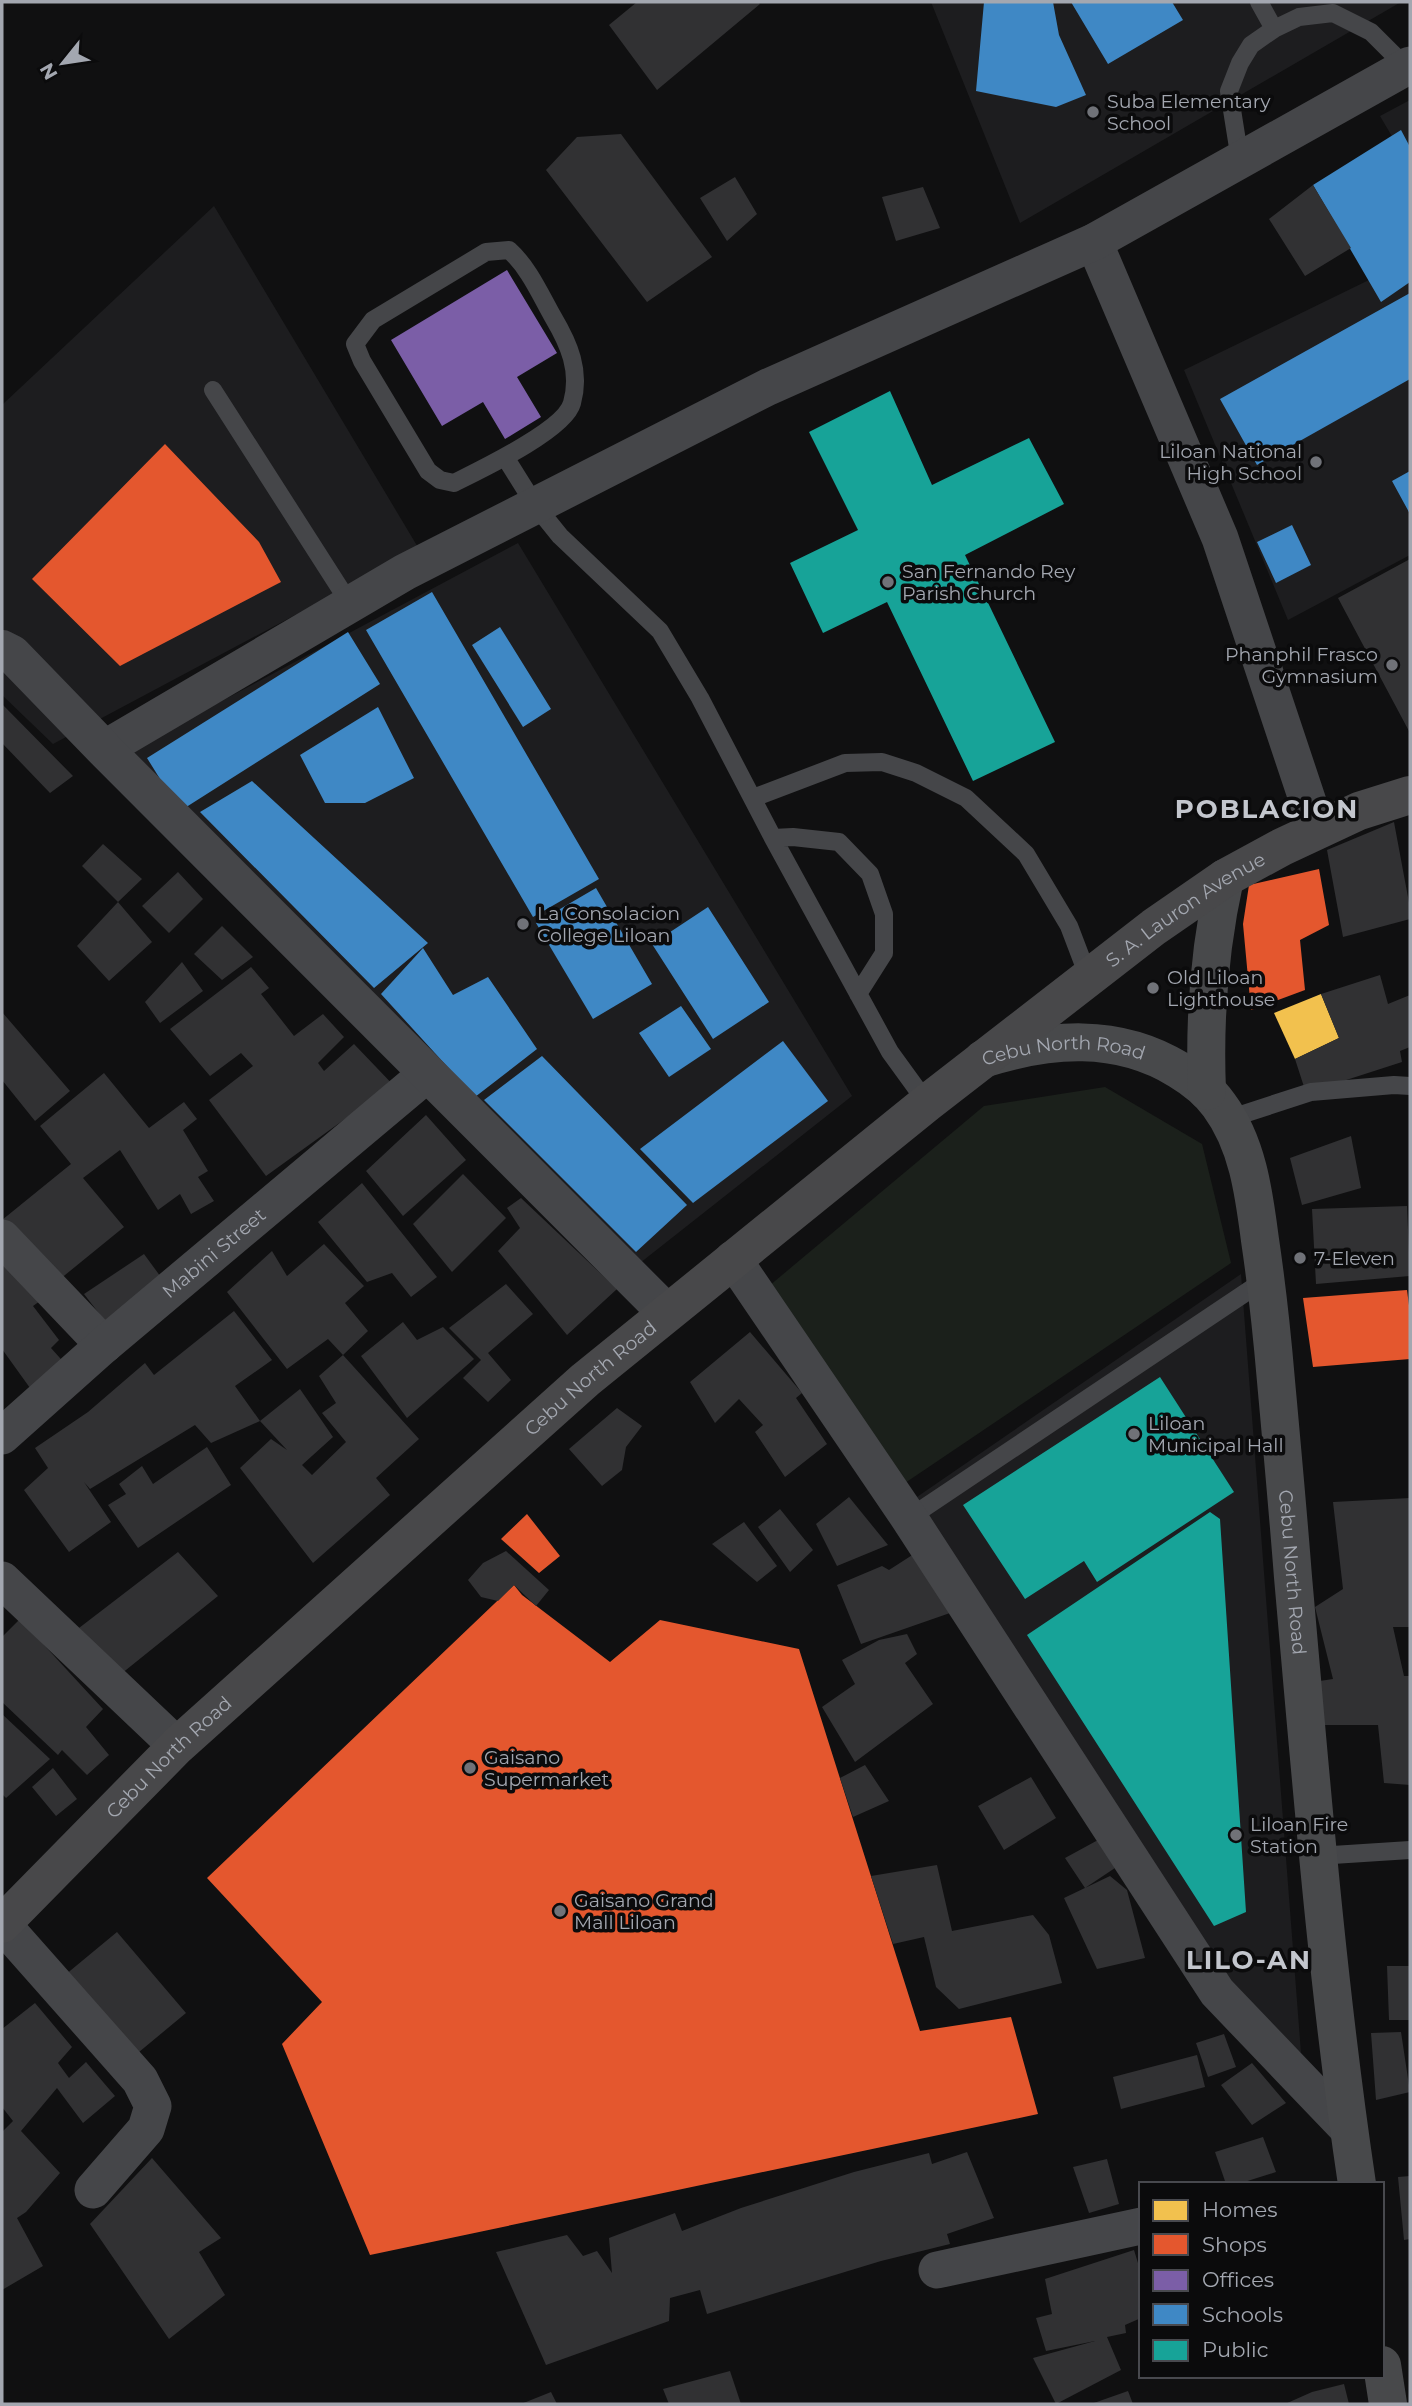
<svg xmlns="http://www.w3.org/2000/svg" width="1412" height="2406" viewBox="0 0 1412 2406" font-family="Montserrat,sans-serif">
<style>
.built{fill:#1d1d1f}
.green{fill:#1b201b}
.homes{fill:#f2c14e}
.shops{fill:#e4572e}
.offices{fill:#7b5ea7}
.schools{fill:#3f88c5}
.public{fill:#17a398}
.building{fill:#313133}
.lines{fill:none;stroke-linecap:round;stroke-linejoin:round}
.service{stroke:#454649;stroke-width:18}
.minor{stroke:#454649;stroke-width:37}
.tertiary{stroke:#454649;stroke-width:38}
.primary{stroke:#48494b;stroke-width:38}
.trunk{stroke:#48484a;stroke-width:38}
.poi-dot{fill:#707278;stroke:#0b0b0c;stroke-width:2.5}
.labels{text-anchor:middle;stroke-width:7;stroke-linejoin:round;paint-order:stroke}
.poi-label{font-size:19px;fill:#a3a7b0;stroke:#0b0b0c;text-anchor:start}
.street-label{font-size:19px;fill:#a3a7b0;stroke:#0b0b0c}
.district-label{font-size:26px;font-weight:bold;letter-spacing:2px;fill:#c3c6cd;stroke:#0b0b0c}
</style>
<rect width="100%" height="100%" fill="#101011"/>
<path class="built" d="M931 2H1401L1020 223Z
M1410 100V167L1380 116Z
M214 206 419 549 53 744 2 695V405Z
M1410 260V555L1288 620 1184 370Z
M518 543 852 1096 640 1263 124 753Z
M1241 1274 1301 2053 1232 1991 914 1499Z"/>
<path class="green" d="M1105 1087 1202 1144 1231 1263 905 1483 769 1286 984 1106Z"/>
<path class="homes" d="M1321 994 1339 1038 1295 1059 1274 1013Z"/>
<path class="shops" d="M165 444 259 542 281 582 120 666 32 579Z
M1319 869 1329 925 1300 940 1305 990 1251 1010 1243 924 1249 885Z
M1407 1290 1410 1313V1359L1313 1367 1303 1298Z
M527 1514 560 1556 539 1573 501 1539Z
M514 1585 522 1595 610 1662 660 1620 799 1649 920 2031 1011 2017 1038 2114 370 2255 282 2044 322 2002 207 1878Z"/>
<path class="offices" d="M507 270 557 353 517 377 541 417 505 439 483 402 442 426 391 340Z"/>
<path class="schools" d="M984 2H1053L1059 35 1086 95 1056 107 976 91Z
M1071 2H1172L1183 20 1108 64Z
M1401 130 1410 147V282L1381 302 1313 185Z
M1410 293V379L1257 465 1220 399Z
M1410 471V514L1392 481Z
M1292 525 1311 565 1276 583 1257 542Z
M432 592 599 879 533 917 366 630Z
M500 627 551 709 523 727 472 645Z
M348 632 380 684 180 811 147 758Z
M378 707 414 778 365 803H325L300 755Z
M252 781 428 943 374 988 200 812Z
M596 888 652 984 593 1019 536 923Z
M708 907 769 1002 713 1039 652 944Z
M423 948 453 995 488 977 537 1049 475 1097 381 994Z
M681 1006 711 1049 669 1077 639 1033Z
M783 1041 828 1101 693 1203 640 1149Z
M542 1056 687 1205 636 1252 484 1100Z"/>
<path class="public" d="M890 391 932 485 1029 438 1064 504 965 555 1055 742 973 781 887 602 823 633 790 563 858 530 809 432Z
M1160 1377 1234 1492 1097 1582 1084 1561 1025 1599 963 1505Z
M1210 1512 1220 1519 1246 1912 1214 1926 1027 1635Z"/>
<path class="building" d="M637 2H758L760 4 657 90 609 25Z
M621 134 712 257 647 302 546 170 577 137Z
M735 177 757 214 727 241 700 198Z
M1313 185 1351 248 1305 276 1269 219Z
M923 187 940 228 896 241 882 197Z
M1410 559V733L1338 598Z
M2 704 73 776 50 793 2 743Z
M1394 822 1410 908V919L1343 937 1327 850Z
M103 844 142 879 118 902 82 866Z
M178 872 203 899 169 933 142 906Z
M118 902 152 942 109 981 77 946Z
M222 926 253 957 222 980 194 954Z
M182 962 203 991 160 1023 145 1002Z
M251 967 269 988 261 994 294 1036 323 1014 344 1037 318 1063 324 1071 354 1044 399 1091 356 1111 266 1176 209 1100 253 1066 241 1053 210 1076 170 1029Z
M1380 975 1388 1004 1410 995V1047L1400 1051 1402 1062 1306 1093 1295 1059 1339 1038 1321 994Z
M2 1012 70 1091 35 1121 2 1080Z
M104 1073 149 1128 184 1102 197 1119 183 1130 208 1171 198 1177 214 1201 191 1214 180 1194 158 1210 120 1150 83 1178 124 1227 54 1284 2 1220 71 1164 40 1126Z
M426 1115 466 1160 403 1216 366 1171Z
M1351 1136 1361 1188 1302 1205 1290 1158Z
M463 1174 506 1218 452 1272 413 1224Z
M362 1183 437 1277 411 1297 392 1273 367 1282 318 1222Z
M521 1198 617 1289 567 1335 498 1251 520 1228 507 1208Z
M1407 1206 1410 1276 1316 1284 1312 1209Z
M324 1244 364 1286 345 1303 368 1331 343 1355 328 1339 287 1369 227 1292 272 1251 287 1276Z
M2 1249 40 1301 33 1306 59 1340 51 1348 68 1367 30 1388 2 1349Z
M144 1254 166 1284 111 1329 84 1294Z
M506 1284 533 1314 488 1353 511 1380 488 1402 463 1378 481 1360 449 1328Z
M234 1311 272 1360 235 1386 260 1421 300 1389 333 1437 302 1465 312 1475 346 1442 322 1413 336 1403 319 1376 343 1355 419 1439 376 1478 390 1495 313 1563 240 1468 271 1439 287 1450 260 1421 211 1443 195 1425 90 1489 84 1482 111 1522 69 1552 24 1490 48 1468 35 1448 88 1412 145 1363 154 1375Z
M403 1322 417 1340 443 1327 474 1359 407 1418 361 1356Z
M750 1332 802 1393 796 1398 827 1444 785 1477 755 1432 763 1425 739 1399 715 1423 690 1382Z
M617 1408 642 1426 626 1447 622 1470 602 1486 569 1449Z
M207 1447 231 1485 138 1548 108 1505 126 1494 119 1484 142 1466 153 1484Z
M849 1497 888 1545 837 1566 816 1524Z
M1410 1498V1627H1393L1404 1676H1410V1785L1384 1783 1378 1725H1323L1313 1682 1333 1679 1315 1607 1343 1589 1333 1502Z
M780 1509 813 1550 790 1572 758 1527Z
M744 1522 777 1566 757 1582 712 1544Z
M506 1551 549 1590 536 1606 514 1585 498 1601 481 1597 468 1580 483 1563Z
M178 1552 218 1596 121 1674 79 1628Z
M917 1552 950 1613 861 1644 837 1585 882 1566 889 1570Z
M20 1619 103 1709 86 1727 109 1755 87 1775 62 1750 58 1755 2 1702V1637Z
M907 1634 917 1654 905 1663 933 1704 855 1762 822 1707 855 1684 842 1660 879 1640Z
M2 1714 50 1759 6 1798 2 1794Z
M865 1765 889 1801 853 1817 840 1778Z
M53 1768 77 1799 56 1816 32 1787Z
M1031 1777 1056 1818 1004 1850 978 1806Z
M1098 1840 1115 1868 1085 1888 1065 1858Z
M937 1865 952 1931 1033 1915 1049 1935 1062 1983 959 2009 936 1987 924 1937 893 1944 871 1876Z
M1110 1876 1127 1890 1145 1958 1097 1969 1064 1898Z
M117 1932 186 2013 127 2062 59 1980Z
M1387 1966H1410V2020H1389Z
M35 2003 72 2047 58 2063 69 2078 86 2062 115 2096 83 2123 57 2088 21 2131 60 2173 26 2212 17 2218 43 2266 2 2290V2132L13 2121 2 2107V2029Z
M1401 2032 1410 2092 1376 2100 1371 2033Z
M1224 2034 1236 2067 1208 2077 1196 2043Z
M1197 2055 1205 2087 1121 2109 1113 2077Z
M1252 2063 1286 2103 1252 2125 1221 2085Z
M1263 2137 1276 2172 1238 2184H1226L1215 2152Z
M967 2152 994 2218 947 2234 950 2244 881 2261 707 2314 700 2290 670 2298 669 2321 546 2365 496 2252 567 2235 583 2256 597 2251 612 2273 609 2238 675 2213 682 2231 741 2208 854 2172 929 2153 932 2164Z
M152 2158 221 2238 199 2252 225 2295 169 2339 90 2224Z
M1107 2159 1119 2204 1089 2213 1073 2167Z
M1410 2176V2239L1404 2240 1398 2177Z
M1134 2250 1141 2273V2318L1125 2325 1126 2333 1107 2337 1121 2370 1056 2404 1033 2358 1095 2341 1046 2351 1036 2318 1052 2314 1045 2279Z
M730 2371 741 2404H669L663 2389Z
M1344 2384 1349 2404H1285L1312 2392Z
M1128 2391 1133 2404H1091Z
M551 2392 557 2404H521Z"/>
<g class="lines">
<path class="service" d="M1259 2 1274 29
M1240 160 1229 91 1240 63 1251 45 1274 29 1299 17 1333 13 1371 32 1406 67
M509 250C529 268 540 294 553 317 569 344 581 371 572 403 565 430 480 470 454 483L440 480 428 471 362 361 355 344 373 320 486 252Z
M213 390 350 604
M505 457 535 505 560 536 660 631 700 698 773 838 890 1052 927 1103
M753 798 845 763 882 762 916 773 966 798 1026 854 1069 926 1088 976
M773 838 793 837 839 842 870 874 884 914V953L858 994
M1228 1119 1311 1092 1394 1085 1410 1086
M909 1518 1266 1279
M1317 1856 1410 1850"/>
<g class="minor">
<path d="M1094 242 1220 538 1317 829"/>
<path d="M104 749 405 572 768 387 1094 242 1410 65"/>
<path d="M2 1238 104 1345"/>
<path d="M733 1259 909 1518 1217 1992 1349 2130"/>
<path id="s1" d="M2 1436 104 1345 428 1073"/>
<path d="M2 1580 177 1746"/>
<path d="M2 1924 140 2080 153 2106 146 2129 93 2190"/>
<path d="M937 2270 1141 2226"/>
</g>
<path class="tertiary" d="M2 649 12 654 104 749 666 1312"/>
<g class="primary">
<path id="s2" d="M983 1059C1049 1038 1117 1032 1179 1070 1194 1079 1209 1091 1219 1105 1248 1144 1254 1194 1260 1240 1267 1287 1272 1334 1276 1381 1282 1447 1288 1512 1293 1577 1311 1780 1327 1983 1357 2184"/>
<path d="M1207 1091C1204 1018 1209 950 1225 878"/>
<path d="M1382 2365 1388 2404"/>
</g>
<path class="trunk" id="s3" d="M2 1924 177 1746 585 1380 927 1103 1154 927 1225 878 1282 847 1359 811 1410 795"/>
</g>
<g class="poi-dot">
<circle cx="1093" cy="112" r="7"/>
<circle cx="1316" cy="462" r="7"/>
<circle cx="888" cy="582" r="7"/>
<circle cx="1392" cy="665" r="7"/>
<circle cx="523" cy="924" r="7"/>
<circle cx="1153" cy="988" r="7"/>
<circle cx="1300" cy="1258" r="7"/>
<circle cx="1134" cy="1434" r="7"/>
<circle cx="470" cy="1768" r="7"/>
<circle cx="1236" cy="1835" r="7"/>
<circle cx="560" cy="1911" r="7"/>
</g>
<g class="labels">
<g class="poi-label">
<text x="1107" y="108">Suba Elementary<tspan x="1107" dy="22">School</tspan></text>
<text x="1302" y="458" text-anchor="end">Liloan National<tspan x="1302" dy="22">High School</tspan></text>
<text x="902" y="578">San Fernando Rey<tspan x="902" dy="22">Parish Church</tspan></text>
<text x="1378" y="661" text-anchor="end">Phanphil Frasco<tspan x="1378" dy="22">Gymnasium</tspan></text>
<text x="537" y="920">La Consolacion<tspan x="537" dy="22">College Liloan</tspan></text>
<text x="1167" y="984">Old Liloan<tspan x="1167" dy="22">Lighthouse</tspan></text>
<text x="1314" y="1265">7-Eleven</text>
<text x="1148" y="1430">Liloan<tspan x="1148" dy="22">Municipal Hall</tspan></text>
<text x="484" y="1764">Gaisano<tspan x="484" dy="22">Supermarket</tspan></text>
<text x="1250" y="1831">Liloan Fire<tspan x="1250" dy="22">Station</tspan></text>
<text x="574" y="1907">Gaisano Grand<tspan x="574" dy="22">Mall Liloan</tspan></text>
</g>
<g class="street-label">
<text dy="7" stroke="none"><textPath href="#s3" startOffset="1561">S. A. Lauron Avenue</textPath></text>
<text dy="7" stroke="none"><textPath href="#s2" startOffset="82">Cebu North Road</textPath></text>
<text dy="7" stroke="none"><textPath href="#s1" startOffset="280">Mabini Street</textPath></text>
<text dy="7" stroke="none"><textPath href="#s3" startOffset="803">Cebu North Road</textPath></text>
<text dy="7" stroke="none"><textPath href="#s2" startOffset="733">Cebu North Road</textPath></text>
<text dy="7" stroke="none"><textPath href="#s3" startOffset="236">Cebu North Road</textPath></text>
</g>
<g class="district-label">
<text x="1267" y="818">POBLACION</text>
<text x="1249" y="1969">LILO-AN</text>
</g>
</g>
<rect width="1412" height="2406" fill="none" stroke="#a3a7b0" stroke-width="7"/>
<rect x="1139" y="2182" width="245" height="196" fill="#0b0b0c" stroke="#48494e" stroke-width="2"/>
<rect x="1153" y="2200" width="35" height="21" fill="#f2c14e" stroke="#48494e" stroke-width="2"/>
<text x="1202" y="2217" font-size="21" fill="#a3a7b0">Homes</text>
<rect x="1153" y="2234" width="35" height="21" fill="#e4572e" stroke="#48494e" stroke-width="2"/>
<text x="1202" y="2252" font-size="21" fill="#a3a7b0">Shops</text>
<rect x="1153" y="2270" width="35" height="21" fill="#7b5ea7" stroke="#48494e" stroke-width="2"/>
<text x="1202" y="2287" font-size="21" fill="#a3a7b0">Offices</text>
<rect x="1153" y="2304" width="35" height="21" fill="#3f88c5" stroke="#48494e" stroke-width="2"/>
<text x="1202" y="2322" font-size="21" fill="#a3a7b0">Schools</text>
<rect x="1153" y="2340" width="35" height="21" fill="#17a398" stroke="#48494e" stroke-width="2"/>
<text x="1202" y="2357" font-size="21" fill="#a3a7b0">Public</text>
<g transform="translate(63 63) rotate(240)" stroke="#0b0b0c" stroke-width="5" paint-order="stroke">
<path d="M0-5L12 26L0 18L-12 26Z" fill="#a3a7b0"/>
<text y="-10" font-size="19" font-weight="bold" text-anchor="middle" fill="#a3a7b0">N</text>
</g>
</svg>
